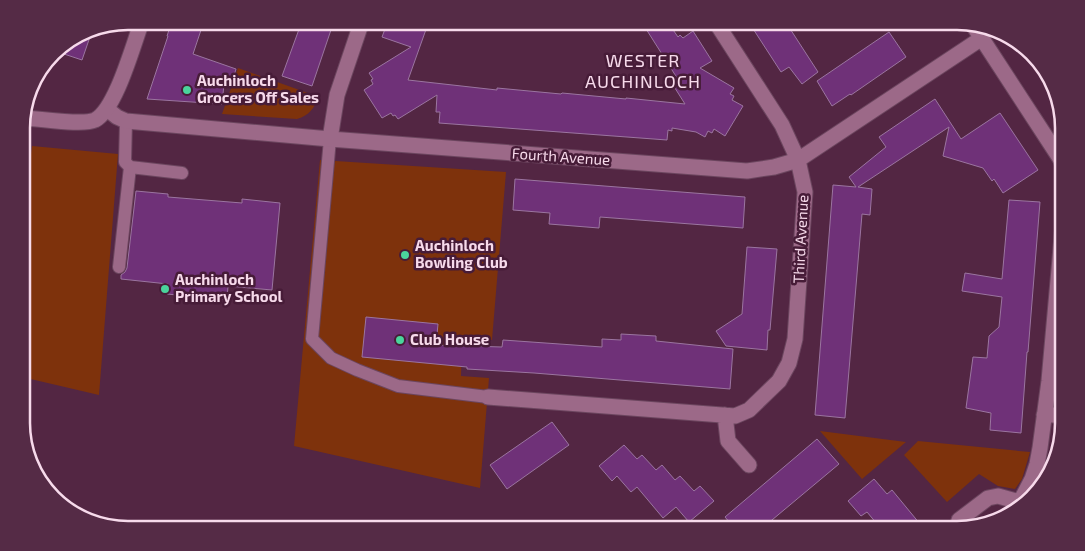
<svg xmlns="http://www.w3.org/2000/svg" width="1085" height="551" viewBox="0 0 1085 551" font-family="'Exo 2',sans-serif">
<style>
.green{fill:#7e320c}
.building{fill:#6f3178;stroke:#9b75a0}
.lines{fill:none;stroke-linecap:round;stroke-linejoin:round}
.lane-casing{stroke:#6c465f;stroke-width:14}
.street-casing{stroke:#6c465f;stroke-width:17}
.secondary-casing{stroke:#6c465f;stroke-width:17}
.lane{stroke:#9c6988;stroke-width:12}
.street{stroke:#9c6988;stroke-width:15}
.secondary{stroke:#9c6988;stroke-width:15}
.poi-dot{fill:#4ad49c;stroke:#471c38;stroke-width:2}
.labels{text-anchor:middle;stroke-width:5;stroke-linejoin:round;paint-order:stroke}
.poi-label{font-size:15px;font-weight:bold;fill:#f7daeb;stroke:#471c38;text-anchor:start}
.street-label{font-size:15px;fill:#f7daeb;stroke:#471c38}
.quarter-label{font-size:18px;letter-spacing:1px;fill:#f7daeb;stroke:#471c38}
.rim{fill:none;stroke:#f7daeb;stroke-width:2.5}
</style>
<rect width="100%" height="100%" fill="#532643"/>
<path class="green" d="M238 68 319 97C313 109 310 115 297 119L222 114Z
M32 146 118 154 99 395 22 377V221Z
M320 160 506 172 492 340 462 339 461 376 489 378 480 488 294 446Z
M1057 428H1063L1053 470 1052 464Z
M820 431 906 442 862 479Z
M918 441 1030 452 1022 479 1015 489 998 486 979 474 947 502 904 455Z
M714 520 723 530H703Z"/>
<path class="building" d="M172 21H204L193 54 236 69 231 86 224 84 222 104 147 99 168 36H167Z
M302 21H334L312 86 282 76Z
M388 21H429L408 80 497 90V88L561 94 562 93 626 99V98L685 104 673 85 679 81 641 21H667L678 37 680 35 683 38 693 31 712 61 700 68 734 88 730 94 734 96 732 100 743 106 725 136 714 129 712 133 708 131 705 137 696 132 672 128V131L668 130 667 140 439 123 440 112H436L437 95 398 119 395 115 393 116 391 113 382 118 364 90 373 84 371 80 373 79 369 73 411 47 382 37Z
M748 21H785L818 72 802 84 789 67 781 72Z
M93 28 82 60 55 51 58 48 88 29Z
M889 32 906 57 851 95 850 94 832 106 817 81Z
M935 99 961 139 1000 113 1038 170 1003 193 994 179 992 181 983 168 943 156 949 127 858 187 872 189 870 215 862 214 845 418 815 415 833 185 856 187 849 177 886 147 879 137Z
M515 179 745 197 743 228 600 217 599 228 549 224 550 213 513 210Z
M136 191 168 194V197L242 203V199L280 203 272 290 228 286 227 300 167 294 168 284 121 279V275L125 272 127 268Z
M1009 200 1040 202 1028 352H1027L1021 433 990 430 991 413 966 408 973 357 987 358 989 336 999 327 1002 297 962 291 965 273 1002 279Z
M747 247 777 249 770 330H768L767 350 726 346 716 331 742 314Z
M366 317 438 324 436 345 502 347 503 340 602 347V339L621 340V334L656 336V341L733 349 730 389 534 373 467 369V367L362 357Z
M552 422 569 445 507 489 490 465Z
M817 439 839 464 760 530H736L725 517Z
M624 445 637 459 642 455 656 470 662 465 675 480 680 476 694 491 700 486 714 501 689 522 676 507 663 518 637 487 631 492 617 476 612 481 599 466Z
M874 479 887 494 892 490 925 530H882L867 512 861 516 848 501Z"/>
<g class="lines">
<defs>
<path id="lane" d="M126 121 125 162 130 167 182 173
M330 139 312 339 331 358 357 370 398 386 488 397
M119 267 130 167"/>
<path id="street" d="M973 25 1061 160 1063 167
M107 109 117 117 126 121 330 139 747 171 774 167 798 160 982 38
M330 139 337 95 362 21
M488 397 735 416 749 410 779 381 789 363 795 339 805 192 798 160 782 125 715 21
M725 415 728 441 749 465
M1044 415H1064
M1020 502 1032 479 1037 464 1040 448 1049 381 1063 225
M959 520 988 498 998 496 1020 502 1023 505"/>
<path id="secondary" d="M22 118C38 118 82 126 95 120 116 109 133 45 142 21"/>
</defs>
<use href="#lane" class="lane-casing"/>
<use href="#street" class="street-casing"/>
<use href="#secondary" class="secondary-casing"/>
<use href="#lane" class="lane"/>
<use href="#street" class="street"/>
<use href="#secondary" class="secondary"/>
</g>
<g class="poi-dot">
<circle cx="187" cy="90" r="5"/>
<circle cx="405" cy="255" r="5"/>
<circle cx="165" cy="289" r="5"/>
<circle cx="400" cy="340" r="5"/>
</g>
<g class="labels">
<g class="poi-label">
<text x="197" y="86">Auchinloch<tspan x="197" dy="17">Grocers Off Sales</tspan></text>
<text x="415" y="251">Auchinloch<tspan x="415" dy="17">Bowling Club</tspan></text>
<text x="175" y="285">Auchinloch<tspan x="175" dy="17">Primary School</tspan></text>
<text x="410" y="345">Club House</text>
</g>
<g class="street-label">
<text transform="translate(561 157) rotate(4)" y="5">Fourth Avenue</text>
<text transform="translate(801 239) rotate(-87)" y="5">Third Avenue</text>
</g>
<g class="quarter-label">
<text x="643" y="67">WESTER<tspan x="643" dy="21">AUCHINLOCH</tspan></text>
</g>
</g>
<path d="M0 0H1085V551H0ZM128 30H957A98 98 0 0 1 1055 128V423A98 98 0 0 1 957 521H128A98 98 0 0 1 30 423V128A98 98 0 0 1 128 30Z" fill="#552b46" fill-rule="evenodd"/>
<path class="rim" d="M128 30H957A98 98 0 0 1 1055 128V423A98 98 0 0 1 957 521H128A98 98 0 0 1 30 423V128A98 98 0 0 1 128 30Z"/>
</svg>
